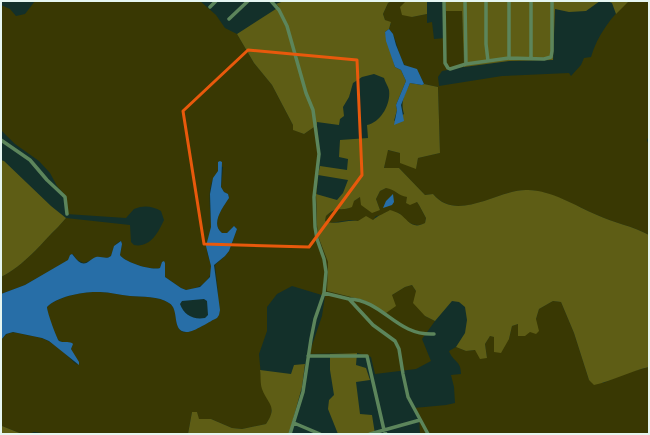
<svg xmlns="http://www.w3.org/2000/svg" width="650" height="435" viewBox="0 0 650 435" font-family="'DejaVu Sans',sans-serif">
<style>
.green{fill:#393803}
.forest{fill:#5e5d15;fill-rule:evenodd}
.water{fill:#276ea7;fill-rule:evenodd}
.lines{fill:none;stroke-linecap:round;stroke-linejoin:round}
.street{stroke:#5c855b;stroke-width:3.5}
.marked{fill:none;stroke:#e8590c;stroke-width:3;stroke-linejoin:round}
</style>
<rect width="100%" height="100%" fill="#13302a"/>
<path class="green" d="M35 1H200L216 15 225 28 237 34 254 63 272 85 293 125 294 130 304 134 317 125 320 152 316 202 318 236 328 262 327 291 363 300 386 313 392 295 405 287 412 285 416 291 425 316 435 321 422 339 431 361 416 369 375 374 371 357 357 353 309 354 322 316 325 296 292 286 277 294 267 307V331L259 354 262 388 272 406 271 416 266 424 242 429 232 428 211 419H198L197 412H192L188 434H50L34 432 28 434H22L2 426 1 340C9 330 15 332 26 335 33 336 41 337 48 341 59 346 68 357 77 365L71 349 72 346C69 344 63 343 60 341 54 338 47 314 47 307 58 296 85 291 99 292 110 292 120 295 130 296 142 297 158 296 169 303 180 309 172 327 183 332 191 334 209 321 217 318L218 292 215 265 225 256 229 251 237 229 234 226 227 233H222C210 223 223 207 229 198L228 194 224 192 221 187 223 167 218 166V173C205 183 211 211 211 226 211 234 207 242 207 250 207 255 210 260 211 265 213 281 199 289 186 290L181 288 165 277V263L162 262 160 268C152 271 124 262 120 255L122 244 121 241C111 245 115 251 110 257L105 258 99 257 84 263 77 260 73 254 70 255 69 260 25 285 1 294V277C21 267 36 250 51 234 56 229 61 224 66 218L130 225 131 242 134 245C150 248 158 233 164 220L161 211C152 206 144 205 134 209L126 218 66 214 65 195 57 186 50 173 39 161 15 144 1 130V5L10 9 16 16 25 14Z
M392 1H403L405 2 412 17 427 14V23L432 22 434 39 446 38V11H462L464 67 442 71 438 77 439 86 502 76 569 73 571 76 581 65 584 58 591 57C597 36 612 15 629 1H649V136L647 140 649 146V235C633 226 614 223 597 215 578 207 547 189 526 190 497 190 458 223 433 194L425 195 399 168 384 169 387 150 400 153 416 168 418 158 440 153 438 87 424 84C419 70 410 73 404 64 397 54 398 39 389 29L391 23 385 20 383 14 388 3Z
M386 188H392L397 193 408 197 406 203 417 202 419 205 426 218 425 223C414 229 406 221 399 213L386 212 383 215 376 216 373 220 358 221 350 220 330 223 325 221 326 216C332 210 338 209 347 209L354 201 360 197 380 210 376 199 380 191Z
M553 301 561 302 574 333 589 380 603 383 626 373 649 367V434H420L419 416 414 408 446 405 455 403 454 387 451 375 461 374C461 360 453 362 449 351L456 347 466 351 475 350 487 358 485 344 490 336 509 339 512 326 518 324V335L536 319 539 309Z"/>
<path class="forest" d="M284 1H392L388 3 383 14 385 20 391 22 389 29 385 32 395 67 401 70 406 81 396 105 397 110 394 121 404 114C400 101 405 94 410 83L422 85 424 84 438 87 440 153 418 158 416 169 400 163V153L388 150 384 168H399L425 195 433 194C457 223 497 190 526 190 549 189 576 206 597 215 614 223 633 226 649 235V367C630 371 613 381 594 385L589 380 574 333 561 302 553 301 539 309 536 319 539 331 536 334 530 332 525 336H518V324L512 326 509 339 501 353 494 352V337L490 336 485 344 487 358 480 359 475 350 466 351 456 347 465 333 467 320 465 307 459 302 452 301 435 321 425 316 413 303 416 291 412 285 405 287 392 295 396 306 386 313 363 300 327 291 328 262 318 236 317 225 316 194 337 200 343 193 348 180 318 175 320 166 347 170 348 159 339 157 340 140 368 138 367 125C381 122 391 104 389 90 388 86 385 82 384 78L374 74 362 77 353 83 349 97 343 107 344 116 340 119 339 125 317 122V125L304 134 293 130V125L272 85 254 63 237 34 279 7 276 4ZM386 188C395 189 398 196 407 197L406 203 410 205 417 202 419 205 426 218 425 223C412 230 408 220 400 214 397 212 393 211 390 210 385 213 377 216 373 220L366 216 358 221C347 219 335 226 325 221L326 216C337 205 341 212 352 207L354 201 360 197 361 205 372 213 380 210 376 199 380 191Z
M403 1H427V14L412 17 402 15 400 7 405 2Z
M445 1H600L586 11 569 12 555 9 553 60 509 61 464 67 462 11H446Z
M607 1H629L616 14 612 3Z
M1 160 4 161 51 206 66 218C61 224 56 229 51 234 36 250 21 267 1 277Z
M357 353 356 365 366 368 370 380 356 382 360 414 372 415 375 434H338L328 409 329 400 334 395 330 370V354Z
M305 364 302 387 289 434H188L192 412H197L199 419H211L232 428 242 429 266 424C278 406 268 405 262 389 260 383 261 376 260 370L291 374 294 365Z
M1 425 2 426 22 434H1Z"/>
<path class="water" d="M389 29 393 34 396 45 404 65 417 69 424 84 422 85 410 83 405 95 401 105 404 121 394 125 397 110 396 105 406 81 401 70 395 67 386 41 385 32Z
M220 161 222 162 221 187 224 192 228 194 229 198C223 207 210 224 222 233H227L234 226 237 229 229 251 225 256 214 265 220 310 219 315 217 318C210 321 193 333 186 332 171 331 180 309 169 303 159 296 142 297 130 296 120 295 110 292 100 292 85 291 57 296 47 307 47 312 57 339 59 341 63 343 68 341 72 343L73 344 71 349 79 362V365L49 341 42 338 13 332 6 334 1 340V294L25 285 68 260 70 255 72 254C75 257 77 261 81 263 88 265 90 259 96 257 102 256 106 260 111 256L114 246 121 241 122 244 120 255C124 262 152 271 160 268L162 262 164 261 165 263V277L181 288 186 290 200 287 210 277 211 266 206 246 211 227 210 194 213 178 218 171V162ZM204 299 207 301 208 315 205 318C193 320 184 315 180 304L182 301Z
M393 194 394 202 392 205 383 208 386 201Z"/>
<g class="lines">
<path class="street" d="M271 1 279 10 287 26 306 93 313 110 319 154 314 197 315 227 317 239 324 259 326 272 324 293 315 319 311 339 303 392 290 434
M444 1 445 63 448 68 450 69 466 64 509 58 544 59 551 57 552 51V1
M465 1 466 64
M486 1V44L488 61
M509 1V58
M210 7 216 1
M229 19 248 1
M531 58V1
M1 140 30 160 47 180 63 195 65 197 67 214
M324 293 349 299 373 325 395 341 399 349 403 374 408 397 428 434
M349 299C383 300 396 336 434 334
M308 356H367L384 430 386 434
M294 423 320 434
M370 434 420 420"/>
</g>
<path class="marked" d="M248 50 357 60 362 175 309 247 204 244 183 111Z"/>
<rect width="650" height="435" fill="none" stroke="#e5f6f1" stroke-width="4"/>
</svg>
